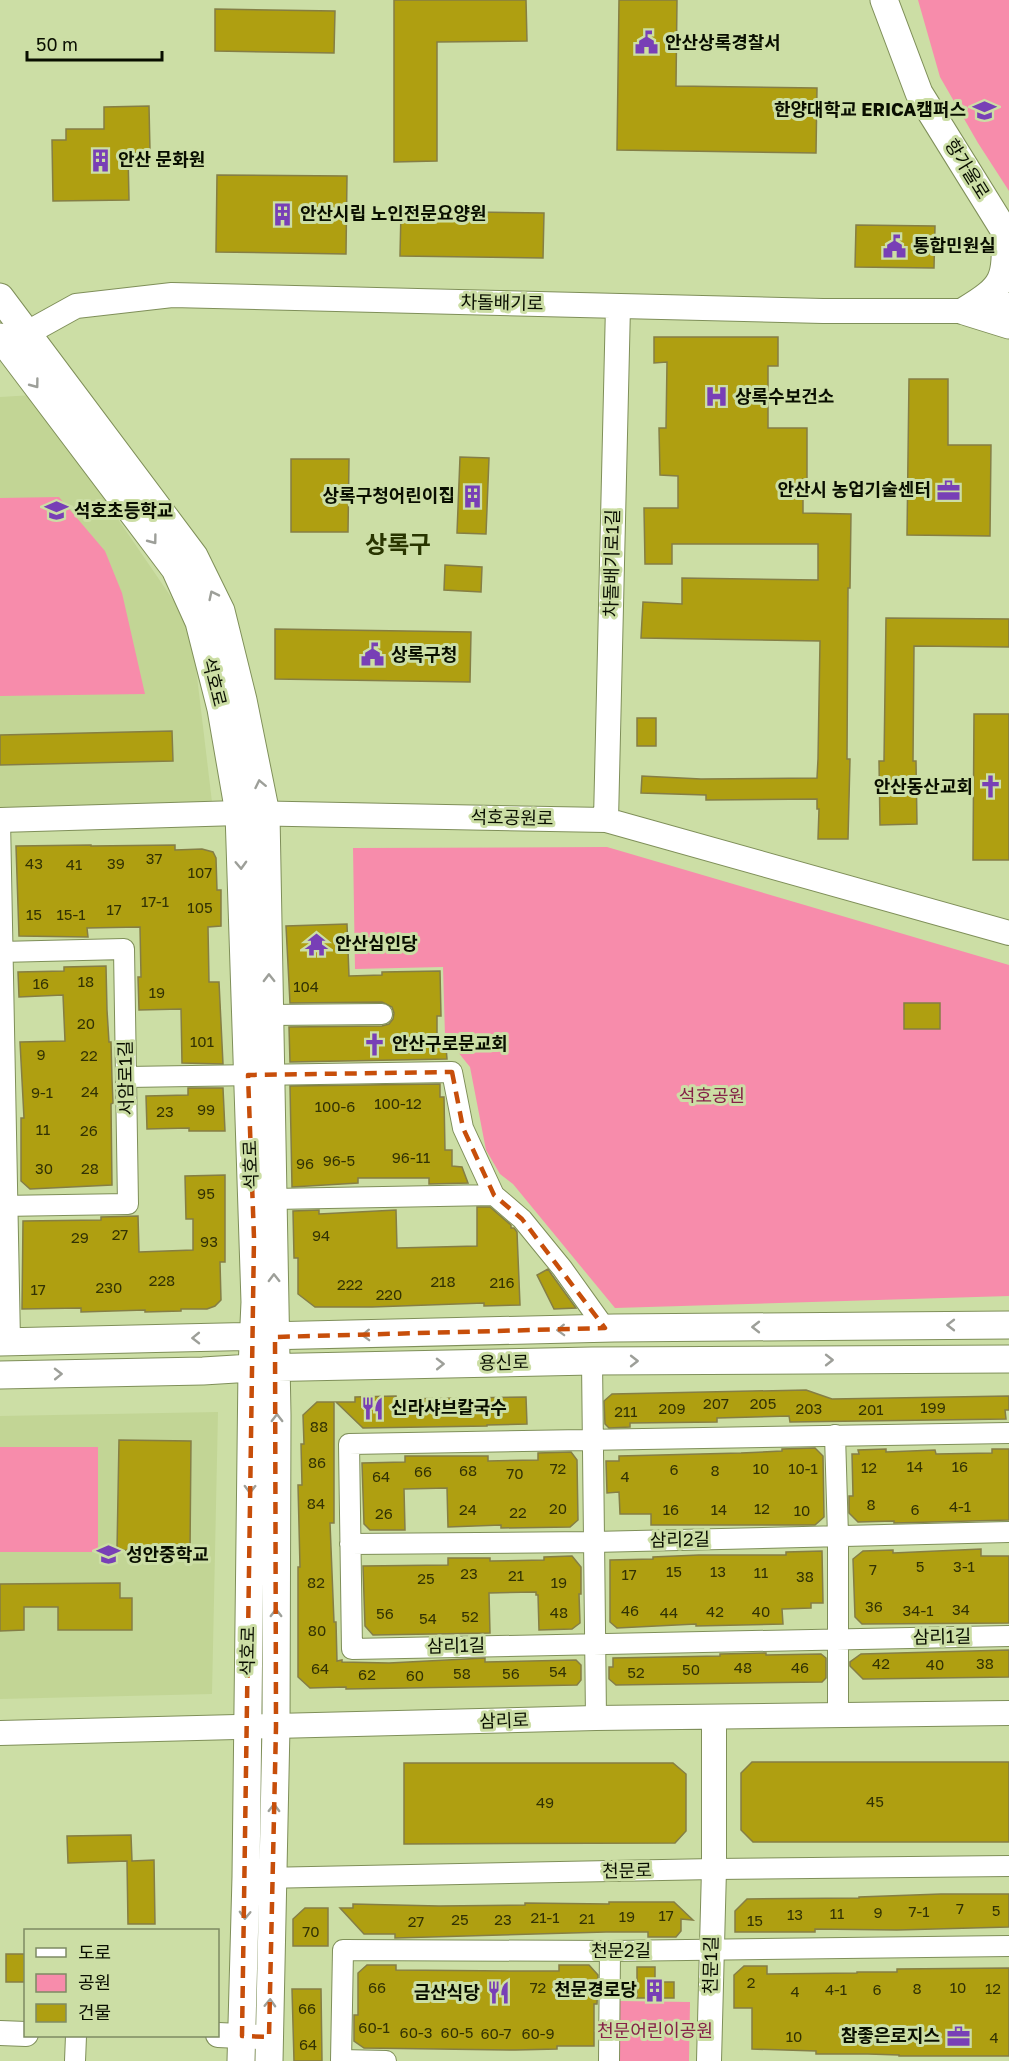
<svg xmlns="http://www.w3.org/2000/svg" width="1009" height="2061" viewBox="0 0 1009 2061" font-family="'Golos Text','Noto Sans KR',sans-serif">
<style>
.built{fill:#c2d595}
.green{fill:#f78cab}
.building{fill:#af9f11;stroke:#857e45;stroke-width:1.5}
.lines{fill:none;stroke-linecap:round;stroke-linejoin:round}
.minor-casing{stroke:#7f8f59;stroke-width:22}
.tertiary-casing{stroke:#7f8f59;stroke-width:26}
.secondary-casing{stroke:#7f8f59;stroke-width:29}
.minor{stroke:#fff;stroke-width:20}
.tertiary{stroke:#fff;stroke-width:24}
.secondary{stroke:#fff;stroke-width:27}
.oneway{stroke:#9d9f99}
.marked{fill:none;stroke:#c74e0a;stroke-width:4.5;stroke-dasharray:12 8;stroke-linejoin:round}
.labels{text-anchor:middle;stroke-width:6;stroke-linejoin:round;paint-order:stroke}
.number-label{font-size:15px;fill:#323204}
.poi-label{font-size:18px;font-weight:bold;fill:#090e00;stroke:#ccdea5;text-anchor:start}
.street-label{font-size:18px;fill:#090e00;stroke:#ccdea5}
.park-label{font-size:18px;fill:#852147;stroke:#ccdea5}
.district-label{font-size:24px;font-weight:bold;fill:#293500;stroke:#ccdea5}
</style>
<rect width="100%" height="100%" fill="#ccdea5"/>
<path class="built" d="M33 395 191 626 212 802 0 808V397Z
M218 1412 212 1694 0 1699V1416Z"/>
<path class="green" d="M918 0H1009V191L978 143 940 77Z
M59 497 105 551 122 593 145 694 0 696V498Z
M607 847 1009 965V1296L615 1308 513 1184 500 1174 486 1150 470 1067 445 1036 443 967 355 969 353 848Z
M0 1447H98V1552H0Z
M620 2001 690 2002 689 2061H619Z"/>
<path class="building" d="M394 0H526L527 41 437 42V161L394 162Z
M619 0H677L676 86 817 88 816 153 617 150Z
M215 9 335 11 334 53 215 51Z
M149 106 150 152 128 153 129 200 53 201 52 140H66V129H104V107Z
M217 175 347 176 346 254 216 252Z
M401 211 544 213 543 258 400 256Z
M856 225 935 226 934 268 855 267Z
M654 337H778V366H768V428H807V479H803V513L851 514 850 588H848L847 759H850L848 839H818L819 809H817V799L706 800V795L641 793 642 776 701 779 817 778 818 759 820 641 641 638 643 602 682 604V578L818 580V544H672V564H645L644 508H678V476L660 475 659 428H666L667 362 654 363Z
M909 379H948V445H991L990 536 907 535Z
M460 457 489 458 486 534 457 533Z
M291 459H349L348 532H291Z
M445 565 482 567 481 592 444 590Z
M886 618 1009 619V647L914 646 913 761H916L917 824 880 825 879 761H884Z
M275 629 471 632 470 682 275 679Z
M974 714H1009V860H973Z
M637 718H656V746H637Z
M172 731 173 761 0 765V735Z
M91 845V846L175 845V850L202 849 213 852 216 858 217 890H221V926L208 927 209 982H219L223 1064 182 1063 181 1009 139 1010 138 977H141L140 927 87 928 88 937 19 936 16 846Z
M347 924 349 976 382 975V972L440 971 441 1016H437V1038L446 1047 447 1059 290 1062 289 1027 382 1026 389 1024 393 1019 394 1013 392 1007 382 1002 290 1003 286 926Z
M106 966 107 1010 109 1042H111L112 1080 113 1103 111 1104 112 1185 30 1189 21 1181V1118H24L20 1042 65 1041 63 995 19 997 18 972 64 971V967Z
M904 1003H940V1029H904Z
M440 1084V1097H444L445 1150H452V1166L462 1167 468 1183 429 1184V1178H358V1183L292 1187 290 1086Z
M188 1088H223L225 1131H189V1128L147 1129 146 1096 188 1095Z
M225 1175V1262H220L221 1300 215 1306 207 1309H181V1311L145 1312V1310L81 1312V1308L22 1309 23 1221 101 1220V1217L138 1216 139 1252 193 1250V1219H186L185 1176Z
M477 1207H490L511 1225V1228H514L517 1232 520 1305 484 1306V1303L372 1307H315L298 1294V1258H294L293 1211 319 1210V1214L396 1210 397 1248 477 1246Z
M548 1269 552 1275 576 1308 554 1309 537 1275Z
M806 1390 832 1399 1009 1396V1410H1005L1006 1419 790 1422 789 1416 717 1418V1422L630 1423V1427L609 1428 605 1424 604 1401 612 1394Z
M396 1396V1399L526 1397 527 1424 487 1425V1426L363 1428 336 1402H355V1397Z
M317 1402H334V1523H330L334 1622H336L337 1661 342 1660V1662L389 1663 485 1658V1662L576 1660 581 1665V1680L577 1685 346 1689V1687L310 1688 298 1677V1567H300L298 1485H302L301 1444H304L303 1415Z
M119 1440 191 1441 190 1551 117 1550Z
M815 1448 823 1456 824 1517 815 1525H651V1514H620L619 1492 607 1493 606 1461H619V1456L741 1453 782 1451V1449Z
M886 1449V1452L935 1450 936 1454 992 1453V1449H1009V1520L894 1523V1521L858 1522 849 1513V1496H853L852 1454H859L858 1450Z
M571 1452 577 1460 578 1520 570 1527 501 1528V1525L448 1527 447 1488 404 1489 405 1530H370L364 1524 362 1463 405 1462V1456H488V1461L538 1460V1453Z
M981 1549V1556H1009V1623L862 1624 855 1617 853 1559 863 1551 893 1550V1553Z
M822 1551 823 1603H811V1608L782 1609 783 1624 696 1626V1624L617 1628 610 1622V1560L653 1559V1557L699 1555H786V1552Z
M572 1556 581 1567V1594H579L580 1623 572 1629 539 1630 538 1595H536V1592L489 1593 490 1633 373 1635 365 1626 363 1566 448 1565V1558H490V1561L544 1560V1557Z
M120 1583V1598H132V1630H58V1607H24V1630L0 1631V1584Z
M1009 1650V1677L863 1679 850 1666V1662L861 1654Z
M766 1653V1655L821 1654 826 1658V1678L822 1682 616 1685 609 1679V1667H613V1658L720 1656V1654Z
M752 1762H1009V1842H753L741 1830V1773Z
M404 1763H673L686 1774V1831L675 1843 404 1844Z
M131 1835 132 1861 154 1860 155 1924H128L127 1861 68 1863 67 1836Z
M941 1894H1009V1927L897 1930 815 1929V1932H735V1911L747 1899 859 1898V1897Z
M609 1902H674L693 1920 681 1919V1931L676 1937H648V1932H606L395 1938V1934H364L340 1908H353V1904L439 1906 525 1905V1903L609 1904Z
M305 1908H328V1946H293V1919Z
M6 1954H26V1982H6Z
M367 1965H396V1970L520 1971H559V1965H589L598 1975 597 2004H594V2046H557V2049L515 2050 364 2048 354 2041V2015H358V1973Z
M744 1966H767V1974L857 1973V1972H897V1969L1009 1968V2056H899V2055L868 2054H816V2051L752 2049V2008H734V1975Z
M637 1967H655V1982H674V1998H637Z
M292 1989H321L322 2061H294Z"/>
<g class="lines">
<defs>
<path id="minor" d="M0 820 10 1342
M0 952 124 949 128 1204 0 1206
M269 1015 382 1014
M127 1077 452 1072 463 1128 494 1195 522 1219 562 1268 605 1328
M273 1199 494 1195
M592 1361 596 1718
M1009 1433 349 1444 352 1649 1009 1636
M835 1435 838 1536V1716
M350 1544 593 1542 1009 1532
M262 1878 714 1869 1009 1866
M341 2060 386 2061
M75 2061 76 2036
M341 2061 343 1950 610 1951 1009 1946
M609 2061 610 1951"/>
<path id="tertiary" d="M11 342 76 306 172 295 823 311H964L1009 305
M0 820 239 813 606 820 1009 933
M606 820 618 306
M0 1733 596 1718 1009 1713
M0 2033 26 2034
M218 2035 261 2037
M709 2061 714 1869V1717"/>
<path id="secondary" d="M884 0 919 93 1009 238
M0 297 194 556 221 611 243 700 266 814 277 1415 276 1727 269 2061
M964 311C1006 286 1006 279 1005 232
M964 311 1009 325
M0 337 175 569 199 622 221 709 239 813 255 1302 252 1368 246 1877 241 2061
M0 1342 614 1328 1009 1325
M0 1375 203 1371 252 1368 592 1361 1009 1359"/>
</defs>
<use href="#minor" class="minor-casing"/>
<use href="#tertiary" class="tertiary-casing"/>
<use href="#secondary" class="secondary-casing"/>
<use href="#minor" class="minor"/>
<use href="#tertiary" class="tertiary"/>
<use href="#secondary" class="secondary"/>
</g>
<defs><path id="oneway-chevron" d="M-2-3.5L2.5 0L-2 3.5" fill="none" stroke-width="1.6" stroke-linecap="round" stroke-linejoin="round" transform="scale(1.5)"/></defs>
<g class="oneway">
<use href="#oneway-chevron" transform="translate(35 384) rotate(53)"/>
<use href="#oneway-chevron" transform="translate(153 540) rotate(53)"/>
<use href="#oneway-chevron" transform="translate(213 595) rotate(-116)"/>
<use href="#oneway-chevron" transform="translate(260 784) rotate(-102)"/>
<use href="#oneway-chevron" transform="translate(241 865) rotate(88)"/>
<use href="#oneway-chevron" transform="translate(269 978) rotate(-91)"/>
<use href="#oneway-chevron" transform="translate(274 1278) rotate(-91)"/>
<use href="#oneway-chevron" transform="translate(951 1325) rotate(180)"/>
<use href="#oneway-chevron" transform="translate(756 1327) rotate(180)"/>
<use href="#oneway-chevron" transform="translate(561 1330) rotate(178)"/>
<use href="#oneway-chevron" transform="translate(366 1335) rotate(178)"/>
<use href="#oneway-chevron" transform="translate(196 1338) rotate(179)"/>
<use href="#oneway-chevron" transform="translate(829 1360)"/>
<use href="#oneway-chevron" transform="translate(634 1361)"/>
<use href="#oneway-chevron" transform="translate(440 1364) rotate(-1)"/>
<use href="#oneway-chevron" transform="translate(58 1374) rotate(-1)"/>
<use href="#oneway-chevron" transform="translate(277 1418) rotate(-90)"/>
<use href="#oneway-chevron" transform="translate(250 1489) rotate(91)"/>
<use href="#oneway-chevron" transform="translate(276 1613) rotate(-90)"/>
<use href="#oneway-chevron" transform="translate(274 1808) rotate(-89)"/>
<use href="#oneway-chevron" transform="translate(245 1915) rotate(92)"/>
<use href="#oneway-chevron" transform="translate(270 2003) rotate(-88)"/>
</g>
<path class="marked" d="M452 1072 463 1128 494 1195 522 1219 605 1328 275 1337 276 1727 269 2037 242 2036 254 1238 248 1075Z"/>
<defs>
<symbol id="civic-bare" viewBox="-9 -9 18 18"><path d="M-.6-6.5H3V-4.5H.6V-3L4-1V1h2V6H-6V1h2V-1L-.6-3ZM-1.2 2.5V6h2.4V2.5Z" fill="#783fb6" stroke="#ccdea5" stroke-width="2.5" paint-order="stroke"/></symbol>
<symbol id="university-bare" viewBox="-9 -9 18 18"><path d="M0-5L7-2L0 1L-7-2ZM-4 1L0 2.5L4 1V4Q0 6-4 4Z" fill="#783fb6" stroke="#ccdea5" stroke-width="2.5" paint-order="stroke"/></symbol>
<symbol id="building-bare" viewBox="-9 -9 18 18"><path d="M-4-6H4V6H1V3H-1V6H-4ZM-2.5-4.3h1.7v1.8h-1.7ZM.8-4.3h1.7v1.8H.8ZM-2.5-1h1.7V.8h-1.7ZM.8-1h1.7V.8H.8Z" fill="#783fb6" stroke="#ccdea5" stroke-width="2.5" paint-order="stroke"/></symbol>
<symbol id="hospital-bare" viewBox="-9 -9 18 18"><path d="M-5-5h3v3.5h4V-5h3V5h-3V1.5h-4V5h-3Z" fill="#783fb6" stroke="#ccdea5" stroke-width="2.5" paint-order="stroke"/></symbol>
<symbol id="office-bare" viewBox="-9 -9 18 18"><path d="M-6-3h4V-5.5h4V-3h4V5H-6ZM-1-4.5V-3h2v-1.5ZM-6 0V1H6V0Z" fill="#783fb6" stroke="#ccdea5" stroke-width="2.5" paint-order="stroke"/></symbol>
<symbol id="school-bare" viewBox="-9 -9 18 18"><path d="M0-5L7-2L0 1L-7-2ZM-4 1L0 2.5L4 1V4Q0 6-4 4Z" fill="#783fb6" stroke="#ccdea5" stroke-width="2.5" paint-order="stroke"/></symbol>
<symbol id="church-bare" viewBox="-9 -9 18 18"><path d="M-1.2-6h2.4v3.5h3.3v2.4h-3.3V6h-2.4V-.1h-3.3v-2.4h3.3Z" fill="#783fb6" stroke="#ccdea5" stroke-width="2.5" paint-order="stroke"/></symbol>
<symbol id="temple-bare" viewBox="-9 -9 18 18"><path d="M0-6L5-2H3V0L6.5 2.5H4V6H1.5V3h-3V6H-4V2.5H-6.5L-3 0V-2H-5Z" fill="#783fb6" stroke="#ccdea5" stroke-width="2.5" paint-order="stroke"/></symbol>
<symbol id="restaurant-bare" viewBox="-9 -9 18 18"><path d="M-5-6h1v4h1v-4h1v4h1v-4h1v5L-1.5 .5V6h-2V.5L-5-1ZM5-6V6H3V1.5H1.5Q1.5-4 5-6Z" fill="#783fb6" stroke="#ccdea5" stroke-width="2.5" paint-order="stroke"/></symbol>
</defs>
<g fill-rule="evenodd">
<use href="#civic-bare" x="630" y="26" width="33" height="33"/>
<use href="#university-bare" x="968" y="94" width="33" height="33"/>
<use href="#building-bare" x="84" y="144" width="33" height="33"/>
<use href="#building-bare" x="266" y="198" width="33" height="33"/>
<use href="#civic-bare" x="878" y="230" width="33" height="33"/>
<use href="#hospital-bare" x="700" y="380" width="33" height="33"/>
<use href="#office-bare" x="932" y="474" width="33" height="33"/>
<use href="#building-bare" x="456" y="480" width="33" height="33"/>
<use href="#school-bare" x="40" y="494" width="33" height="33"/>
<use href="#civic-bare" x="356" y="638" width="33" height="33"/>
<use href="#church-bare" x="974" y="770" width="33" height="33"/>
<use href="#temple-bare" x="300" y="928" width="33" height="33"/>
<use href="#church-bare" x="358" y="1028" width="33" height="33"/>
<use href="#restaurant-bare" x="356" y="1392" width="33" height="33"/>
<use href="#school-bare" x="92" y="1538" width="33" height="33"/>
<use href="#building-bare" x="638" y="1974" width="33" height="33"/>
<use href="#restaurant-bare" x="482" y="1976" width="33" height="33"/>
<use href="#office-bare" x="942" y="2020" width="33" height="33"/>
</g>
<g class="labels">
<g class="number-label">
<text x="154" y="864">37</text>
<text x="34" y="869">43</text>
<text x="116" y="869">39</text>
<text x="74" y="870">41</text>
<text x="200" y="878">107</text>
<text x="155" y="907">17-1</text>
<text x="200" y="913">105</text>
<text x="114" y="915">17</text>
<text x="34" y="920">15</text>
<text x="71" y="920">15-1</text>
<text x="86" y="987">18</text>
<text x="41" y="989">16</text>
<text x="306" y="992">104</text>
<text x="157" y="998">19</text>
<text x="86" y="1029">20</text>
<text x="202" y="1047">101</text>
<text x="41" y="1060">9</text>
<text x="89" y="1061">22</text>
<text x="90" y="1097">24</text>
<text x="42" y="1098">9-1</text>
<text x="398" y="1109">100-12</text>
<text x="335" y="1112">100-6</text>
<text x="206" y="1115">99</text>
<text x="165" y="1117">23</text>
<text x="43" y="1135">11</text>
<text x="89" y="1136">26</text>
<text x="411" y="1163">96-11</text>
<text x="339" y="1166">96-5</text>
<text x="305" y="1169">96</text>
<text x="44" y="1174">30</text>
<text x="90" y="1174">28</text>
<text x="206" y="1199">95</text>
<text x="120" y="1240">27</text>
<text x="321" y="1241">94</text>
<text x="80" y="1243">29</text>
<text x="209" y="1247">93</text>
<text x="162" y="1286">228</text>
<text x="443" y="1287">218</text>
<text x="502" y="1288">216</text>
<text x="350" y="1290">222</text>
<text x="109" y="1293">230</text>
<text x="38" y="1295">17</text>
<text x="389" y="1300">220</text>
<text x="716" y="1409">207</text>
<text x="763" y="1409">205</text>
<text x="933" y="1413">199</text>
<text x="672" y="1414">209</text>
<text x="809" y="1414">203</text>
<text x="871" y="1415">201</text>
<text x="626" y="1417">211</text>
<text x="319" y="1432">88</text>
<text x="317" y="1468">86</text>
<text x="915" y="1472">14</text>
<text x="960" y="1472">16</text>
<text x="869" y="1473">12</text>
<text x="558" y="1474">72</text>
<text x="761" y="1474">10</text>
<text x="803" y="1474">10-1</text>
<text x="674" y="1475">6</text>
<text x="468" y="1476">68</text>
<text x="715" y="1476">8</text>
<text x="423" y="1477">66</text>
<text x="515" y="1479">70</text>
<text x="381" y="1482">64</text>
<text x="625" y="1482">4</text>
<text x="316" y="1509">84</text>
<text x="871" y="1510">8</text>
<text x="960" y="1512">4-1</text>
<text x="558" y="1514">20</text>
<text x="762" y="1514">12</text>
<text x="468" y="1515">24</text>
<text x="671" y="1515">16</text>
<text x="719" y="1515">14</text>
<text x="915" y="1515">6</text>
<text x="802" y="1516">10</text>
<text x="518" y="1518">22</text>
<text x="384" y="1519">26</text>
<text x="920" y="1572">5</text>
<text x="964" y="1572">3-1</text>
<text x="873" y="1575">7</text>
<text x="674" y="1577">15</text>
<text x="718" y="1577">13</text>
<text x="761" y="1578">11</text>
<text x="469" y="1579">23</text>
<text x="629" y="1580">17</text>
<text x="516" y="1581">21</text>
<text x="805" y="1582">38</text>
<text x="426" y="1584">25</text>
<text x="316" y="1588">82</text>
<text x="559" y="1588">19</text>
<text x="874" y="1612">36</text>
<text x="961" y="1615">34</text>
<text x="630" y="1616">46</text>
<text x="918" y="1616">34-1</text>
<text x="715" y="1617">42</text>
<text x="761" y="1617">40</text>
<text x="559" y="1618">48</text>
<text x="669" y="1618">44</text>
<text x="385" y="1619">56</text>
<text x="470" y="1622">52</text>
<text x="428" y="1624">54</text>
<text x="317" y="1636">80</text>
<text x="881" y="1669">42</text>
<text x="985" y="1669">38</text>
<text x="935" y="1670">40</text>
<text x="743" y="1673">48</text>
<text x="800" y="1673">46</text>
<text x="320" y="1674">64</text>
<text x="691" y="1675">50</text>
<text x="558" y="1677">54</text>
<text x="636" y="1678">52</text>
<text x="462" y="1679">58</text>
<text x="511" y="1679">56</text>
<text x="367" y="1680">62</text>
<text x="415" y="1681">60</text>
<text x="875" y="1807">45</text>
<text x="545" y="1808">49</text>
<text x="960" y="1914">7</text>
<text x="996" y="1916">5</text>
<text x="919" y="1917">7-1</text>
<text x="878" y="1918">9</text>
<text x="837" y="1919">11</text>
<text x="795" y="1920">13</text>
<text x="666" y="1921">17</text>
<text x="627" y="1922">19</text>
<text x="545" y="1923">21-1</text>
<text x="587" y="1924">21</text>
<text x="460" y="1925">25</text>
<text x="503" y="1925">23</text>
<text x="755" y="1926">15</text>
<text x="416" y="1927">27</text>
<text x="311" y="1937">70</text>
<text x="751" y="1988">2</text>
<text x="377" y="1993">66</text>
<text x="538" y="1993">72</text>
<text x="958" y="1993">10</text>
<text x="917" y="1994">8</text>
<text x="993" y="1994">12</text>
<text x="836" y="1995">4-1</text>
<text x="877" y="1995">6</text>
<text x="795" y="1997">4</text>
<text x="307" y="2014">66</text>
<text x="374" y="2033">60-1</text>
<text x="416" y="2038">60-3</text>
<text x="457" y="2038">60-5</text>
<text x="496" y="2039">60-7</text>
<text x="538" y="2039">60-9</text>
<text x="794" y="2042">10</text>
<text x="994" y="2043">4</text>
<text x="308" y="2050">64</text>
</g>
<g class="poi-label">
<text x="665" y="49">안산상록경찰서</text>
<text x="966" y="116" text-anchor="end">한양대학교 ERICA캠퍼스</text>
<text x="118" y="166">안산 문화원</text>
<text x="300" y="220">안산시립 노인전문요양원</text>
<text x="913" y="252">통합민원실</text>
<text x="735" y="403">상록수보건소</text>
<text x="931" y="496" text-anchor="end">안산시 농업기술센터</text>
<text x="455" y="502" text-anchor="end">상록구청어린이집</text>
<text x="74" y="517">석호초등학교</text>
<text x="391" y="661">상록구청</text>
<text x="973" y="793" text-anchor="end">안산동산교회</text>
<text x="335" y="950">안산심인당</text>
<text x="392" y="1050">안산구로문교회</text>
<text x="391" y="1414">신라샤브칼국수</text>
<text x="126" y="1561">성안중학교</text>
<text x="637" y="1996" text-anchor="end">천문경로당</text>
<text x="480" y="1999" text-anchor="end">금산식당</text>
<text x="940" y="2042" text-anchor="end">참좋은로지스</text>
</g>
<g class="street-label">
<text transform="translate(967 169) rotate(58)" y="6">항가울로</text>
<text transform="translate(502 303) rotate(1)" y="6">차돌배기로</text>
<text transform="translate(612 563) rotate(-89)" y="6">차돌배기로1길</text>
<text transform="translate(214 682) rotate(76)" y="6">석호로</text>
<text transform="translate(512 818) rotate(1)" y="6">석호공원로</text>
<text transform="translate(126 1078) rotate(-91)" y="6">서암로1길</text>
<text transform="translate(251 1165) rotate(-92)" y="6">석호로</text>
<text transform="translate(504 1363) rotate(-1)" y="6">용신로</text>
<text transform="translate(680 1540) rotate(-1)" y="6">삼리2길</text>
<text transform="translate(942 1637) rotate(-1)" y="6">삼리1길</text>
<text transform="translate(456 1646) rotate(-1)" y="6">삼리1길</text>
<text transform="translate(248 1651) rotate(-89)" y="6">석호로</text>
<text transform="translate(504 1721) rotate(-2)" y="6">삼리로</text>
<text transform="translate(627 1871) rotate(-1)" y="6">천문로</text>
<text x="621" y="1957">천문2길</text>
<text transform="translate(711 1965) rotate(-89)" y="6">천문1길</text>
</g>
<g class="park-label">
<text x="712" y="1102">석호공원</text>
<text x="655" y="2037">천문어린이공원</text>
</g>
<g class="district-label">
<text x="398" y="553">상록구</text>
</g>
</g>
<rect x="24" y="1929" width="195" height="108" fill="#ccdea5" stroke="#7e8b63" stroke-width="1.5"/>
<rect x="36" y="1948" width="30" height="9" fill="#ffffff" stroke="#7e8b63" stroke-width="1.5"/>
<text x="78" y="1959" font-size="18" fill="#090e00">도로</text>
<rect x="36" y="1974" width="30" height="18" fill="#f78cab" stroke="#7e8b63" stroke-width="1.5"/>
<text x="78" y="1989" font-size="18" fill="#090e00">공원</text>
<rect x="36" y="2004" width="30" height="18" fill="#af9f11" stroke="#7e8b63" stroke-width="1.5"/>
<text x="78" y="2019" font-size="18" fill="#090e00">건물</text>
<path d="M27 51v9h135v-9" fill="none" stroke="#090e00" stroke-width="3"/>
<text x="36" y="51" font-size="18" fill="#090e00" stroke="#ccdea5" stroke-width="4.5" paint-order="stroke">50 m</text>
</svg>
